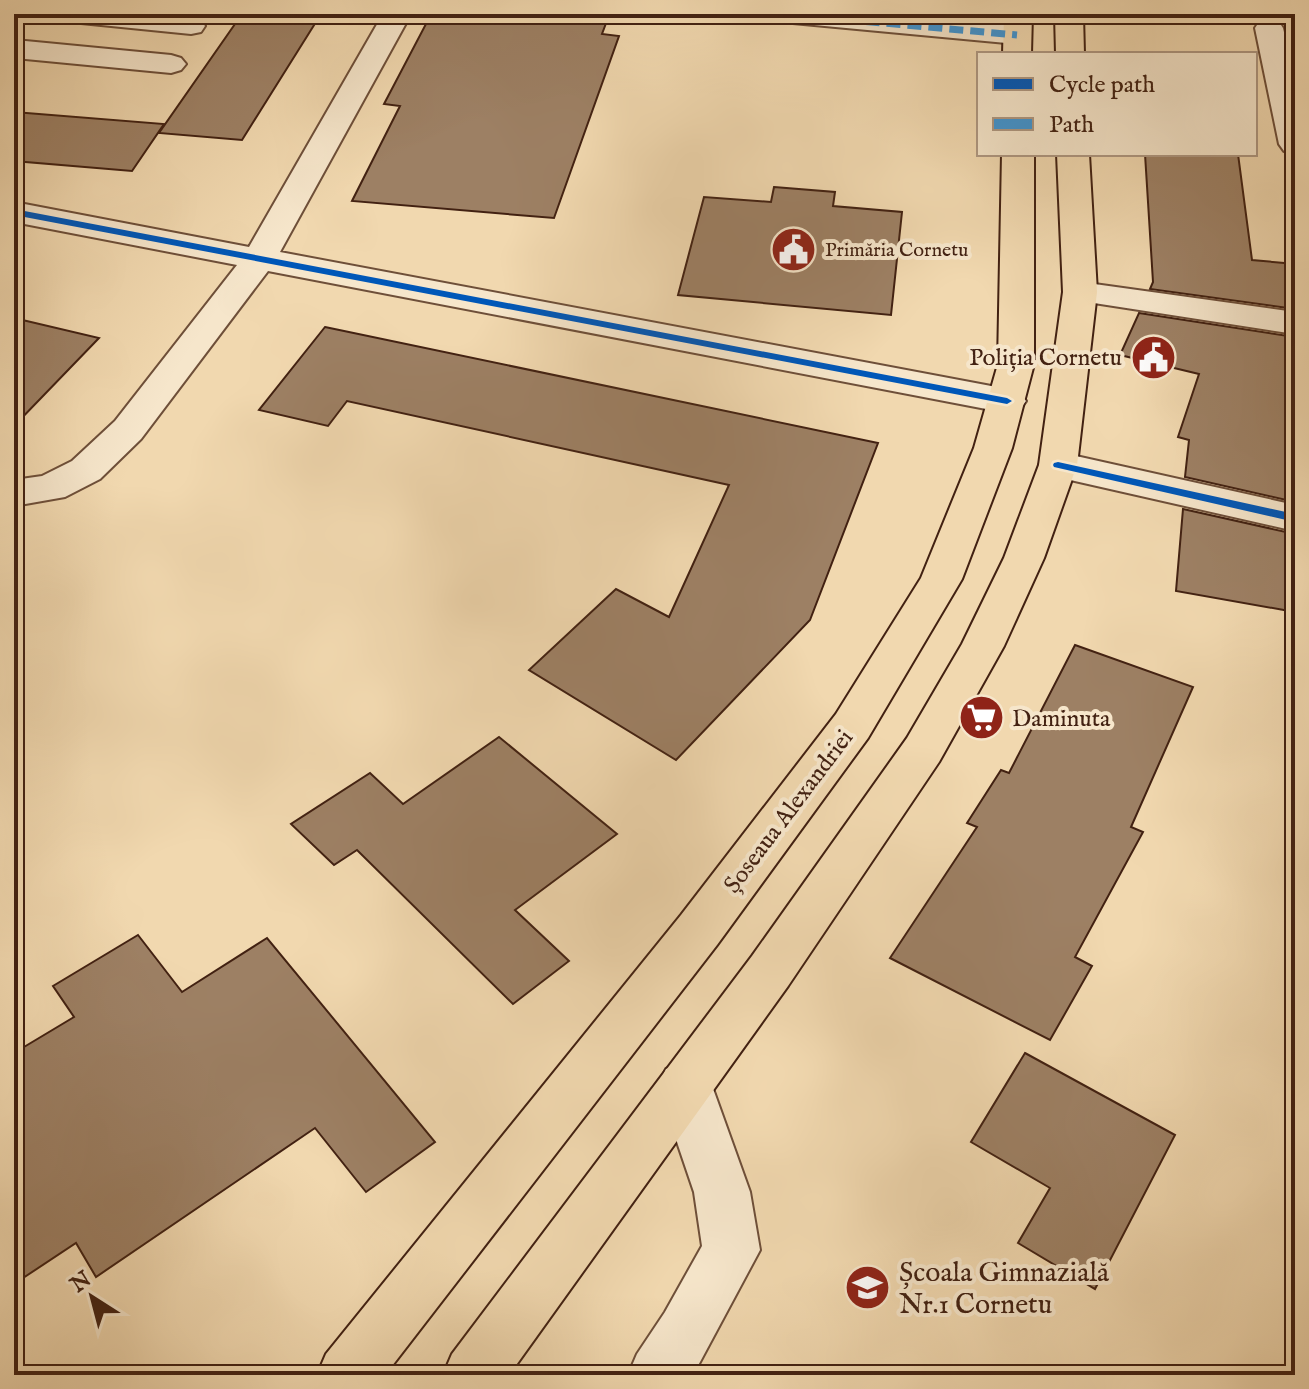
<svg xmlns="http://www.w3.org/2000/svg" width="1309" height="1389" viewBox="0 0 1309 1389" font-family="'IM FELL English',serif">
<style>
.building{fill:#9d8064;stroke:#422112;stroke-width:2}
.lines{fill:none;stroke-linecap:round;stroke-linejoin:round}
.minor-casing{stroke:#6e4f39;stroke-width:4}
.highway-casing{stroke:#422112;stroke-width:4}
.minor{fill:#f6e6cb;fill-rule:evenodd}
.highway{fill:#f1d8af;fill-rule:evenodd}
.quiet{stroke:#3f95d3;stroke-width:7;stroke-dasharray:14 7;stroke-linecap:butt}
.cycleway-casing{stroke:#f6e6cb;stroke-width:5}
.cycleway{fill:#0057b8;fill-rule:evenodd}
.labels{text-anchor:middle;stroke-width:8;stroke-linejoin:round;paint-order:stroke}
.far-poi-label{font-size:20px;fill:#422112;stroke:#f6e6cb;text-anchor:start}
.poi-label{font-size:24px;fill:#422112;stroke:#f6e6cb;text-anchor:end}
.street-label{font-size:24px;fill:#422112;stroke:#f6e6cb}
.near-poi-label{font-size:28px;fill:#422112;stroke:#f6e6cb;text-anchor:start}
</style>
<rect width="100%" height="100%" fill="#f1d8af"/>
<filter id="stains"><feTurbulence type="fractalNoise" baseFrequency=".0025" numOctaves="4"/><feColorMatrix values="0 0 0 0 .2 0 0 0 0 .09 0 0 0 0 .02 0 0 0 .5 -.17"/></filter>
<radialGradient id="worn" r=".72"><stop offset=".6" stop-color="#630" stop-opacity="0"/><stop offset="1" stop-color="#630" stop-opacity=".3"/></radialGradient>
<path class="building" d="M242 14H321L242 140 159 133Z
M458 14H548L608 18 602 34 619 36 554 218 352 201 400 106 384 104 427 22 454 23Z
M14 112 164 124 132 171 14 161Z
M1145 154H1238L1252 260 1295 264V309L1150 289 1153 282Z
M774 187 835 192 833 206 902 212 891 315 678 295 704 197 771 202Z
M1139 313 1295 337V502L1185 477 1189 440 1178 437 1199 374 1120 355Z
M14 318 99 338 14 426Z
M325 327 878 443 810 620 676 760 529 670 616 589 669 617 729 485 347 401 328 426 259 410Z
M1183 509 1295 534V612L1176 591Z
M1075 645 1193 687 1131 827 1143 832 1075 957 1092 966 1050 1040 890 958 977 827 967 823 1001 770 1009 773Z
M499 737 617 834 515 910 569 961 513 1004 357 850 334 865 291 824 370 773 403 804Z
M138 935 182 992 267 938 435 1142 366 1192 315 1128 96 1277 76 1243 14 1284V1053L74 1017 53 986Z
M1025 1053 1175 1135 1095 1289 1018 1243 1050 1188 971 1142Z"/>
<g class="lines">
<defs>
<path id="minor" d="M57 14C104 14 155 9 201 20L205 26 201 32 191 34 71 22 61 20Z
M383 14H411L280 252 1007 389 1020 393 1026 401 1020 409 1007 413 268 271 141 439 100 479 65 497 14 506V480L42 476 72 461 115 421 237 265 14 222V202L249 247Z
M768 14H877L1017 26 1027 29 1031 35 1027 41 1017 44 782 22 772 20Z
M1269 19 1279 22 1283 28 1295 78V153L1284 151 1279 144 1255 28 1259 22Z
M15 40 171 55 181 58 186 64 181 70 171 73 15 58Z
M1080 282 1295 312V334L1068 299 1063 292 1068 285Z
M1058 452 1295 505V531L1044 474 1039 465 1044 456Z
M685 1062 704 1069 712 1086 750 1192 760 1250 693 1375H628L637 1354 665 1312 702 1246 694 1192 658 1086 666 1069Z"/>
<path id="highway" d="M1004 14H1032L1031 54H1003Z
M1055 14H1083L1084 54H1056Z
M1002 154H1034V364L1012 448 962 579 868 738 717 945 385 1375H317L326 1354 681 915 836 714 921 578 974 448 998 364Z
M1057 154H1089L1097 292 1077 465 1044 558 1004 646 939 762 788 986 509 1375H443L452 1354 752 956 907 738 962 644 1004 558 1039 465 1063 292Z"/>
</defs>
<use href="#minor" class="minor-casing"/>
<use href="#highway" class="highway-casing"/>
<use href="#minor" class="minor"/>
<use href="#highway" class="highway"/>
<path class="quiet" d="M782 14 1017 35"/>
<defs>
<path id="cycleway" d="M14 209 1007 398 1012 401 1007 404 14 215Z
M1058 462 1295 514V522L1054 467 1053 465 1054 463Z"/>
</defs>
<use href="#cycleway" class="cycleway-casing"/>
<use href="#cycleway" class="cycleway"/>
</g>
<defs>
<symbol id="civic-disc" viewBox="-11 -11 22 22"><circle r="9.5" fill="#8f2418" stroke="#f6e6cb"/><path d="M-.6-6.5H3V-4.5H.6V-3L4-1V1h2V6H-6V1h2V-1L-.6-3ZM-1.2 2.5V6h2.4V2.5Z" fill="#fff"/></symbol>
<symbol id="supermarket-disc" viewBox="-11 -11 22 22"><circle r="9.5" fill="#8f2418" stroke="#f6e6cb"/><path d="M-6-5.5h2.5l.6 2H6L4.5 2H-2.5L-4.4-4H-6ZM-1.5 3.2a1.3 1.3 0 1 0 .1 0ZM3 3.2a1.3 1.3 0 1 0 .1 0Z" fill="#fff"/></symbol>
<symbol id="school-disc" viewBox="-11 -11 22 22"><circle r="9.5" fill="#8f2418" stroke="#f6e6cb"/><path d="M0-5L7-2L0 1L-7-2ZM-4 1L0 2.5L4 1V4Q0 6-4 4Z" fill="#fff"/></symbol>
</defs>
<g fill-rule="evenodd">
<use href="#civic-disc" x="768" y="224" width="51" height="51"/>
<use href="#civic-disc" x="1128" y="332" width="51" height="51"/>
<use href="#supermarket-disc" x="956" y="692" width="51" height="51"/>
<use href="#school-disc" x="842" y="1262" width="51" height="51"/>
</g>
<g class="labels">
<g class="far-poi-label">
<text x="825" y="256">Primăria Cornetu</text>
</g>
<g class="poi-label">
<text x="1122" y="365">Poliția Cornetu</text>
<text x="1012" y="726" text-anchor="start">Daminuta</text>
</g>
<g class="street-label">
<text transform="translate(788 811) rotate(-53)" y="8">Șoseaua Alexandriei</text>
</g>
<g class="near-poi-label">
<text x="899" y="1281">Școala Gimnazială<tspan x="899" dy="32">Nr.1 Cornetu</tspan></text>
</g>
</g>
<rect width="1309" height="1389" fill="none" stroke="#f1d8af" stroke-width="48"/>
<rect x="16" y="16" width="1277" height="1357" fill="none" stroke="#422112" stroke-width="4"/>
<rect x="24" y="24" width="1261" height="1341" fill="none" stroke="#422112" stroke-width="2"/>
<rect x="977" y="52" width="280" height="104" fill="#f6e6cb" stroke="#ae9781" stroke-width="2"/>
<rect x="993" y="78" width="40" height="12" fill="#0057b8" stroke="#ae9781" stroke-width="2"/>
<text x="1049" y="92" font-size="24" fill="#422112">Cycle path</text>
<rect x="993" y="118" width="40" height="12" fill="#3f95d3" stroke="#ae9781" stroke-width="2"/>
<text x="1049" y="132" font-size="24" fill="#422112">Path</text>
<g transform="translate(92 1297) rotate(324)" stroke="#f6e6cb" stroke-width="6" paint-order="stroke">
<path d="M0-6L14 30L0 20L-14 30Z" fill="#422112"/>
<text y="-12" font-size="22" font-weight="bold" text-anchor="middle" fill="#422112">N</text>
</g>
<rect width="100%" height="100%" filter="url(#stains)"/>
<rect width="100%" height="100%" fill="url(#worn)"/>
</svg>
